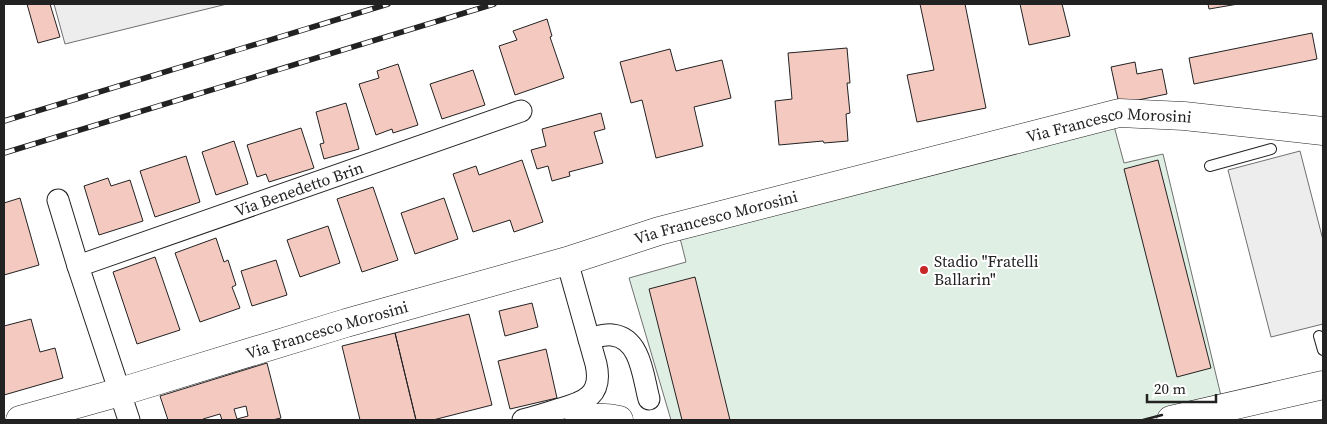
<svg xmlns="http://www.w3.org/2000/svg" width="1327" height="424" viewBox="0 0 1327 424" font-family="'Source Serif 4',serif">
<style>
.green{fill:#e0efe3;stroke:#6f6f6f}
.parking{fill:#ededed;stroke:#6f6f6f}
.building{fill:#f3c9c0;stroke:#222;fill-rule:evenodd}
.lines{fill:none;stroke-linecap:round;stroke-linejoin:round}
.lane-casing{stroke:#222;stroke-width:12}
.street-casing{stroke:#222;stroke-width:23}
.secondary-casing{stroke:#222;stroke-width:29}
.lane{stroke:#fff;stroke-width:10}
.street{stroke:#fff;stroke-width:21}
.secondary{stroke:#fff;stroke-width:28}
.rail-casing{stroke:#222;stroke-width:5.5}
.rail{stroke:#fff;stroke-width:4;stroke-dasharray:11;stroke-linecap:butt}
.wall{stroke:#222;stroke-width:2.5}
.poi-dot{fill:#c62828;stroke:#fff;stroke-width:2}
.labels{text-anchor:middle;stroke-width:4;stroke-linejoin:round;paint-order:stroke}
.street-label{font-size:16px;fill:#222;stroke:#fff}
.poi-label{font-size:16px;fill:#222;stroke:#fff;text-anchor:start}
</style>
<rect width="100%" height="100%" fill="#fff"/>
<path class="green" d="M1114 126 1124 163 1163 154 1222 400 1143 420H671L629 278 686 262 679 234Z"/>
<path class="parking" d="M54 4H227L65 44Z
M1300 151 1323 240V324L1271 337 1228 170Z"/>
<path class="building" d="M27 4H50L60 37 38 43Z
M920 4H965L986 108 917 122 907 75 934 70Z
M1020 4H1062L1070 36 1029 45Z
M1208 4H1238L1209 9Z
M547 19 552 36 550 37 564 78 515 95 499 46 517 40 513 31Z
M1312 33 1317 59 1194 84 1189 58Z
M847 48 850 83H847L850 113 846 114 848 141 824 143 823 141 779 145 775 101 792 99 788 53Z
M670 49 676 71 722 60 731 98 694 107 703 146 656 158 642 100 631 103 620 62Z
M1135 62 1137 74 1162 69 1167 94 1119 104 1111 67Z
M398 64 418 125 393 133 392 129 376 135 359 84 379 78 377 71Z
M473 70 485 105 442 119 430 84Z
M346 103 359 149 324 159 320 144 324 143 316 112Z
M601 113 605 129 594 132 603 163 569 172 570 176 552 181 548 166 537 169 531 150 546 146 542 129Z
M301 128 314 168 269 182 266 174 257 177 247 145Z
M234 141 248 184 216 195 202 152Z
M186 156 200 202 155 217 140 171Z
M522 160 543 222 514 232 510 220 473 232 453 174 476 166 479 175Z
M1158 160 1211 368 1177 377 1124 169Z
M108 178 111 186 130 180 143 221 99 235 84 186Z
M373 187 398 260 362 272 337 199Z
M20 198 39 265 4 275V203Z
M444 198 458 239 415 254 401 213Z
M328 226 340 263 300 277 287 240Z
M216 238 224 262 228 260 236 285 232 287 240 308 200 322 175 253Z
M155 257 180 330 137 344 113 272Z
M276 260 287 295 252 306 241 271Z
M695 277 730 420H682L649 289Z
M532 303 538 327 505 336 499 311Z
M469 314 492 405 433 420H416L395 333Z
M31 319 40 352 55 348 63 378 4 395V326Z
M395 333 416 420H360L342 346Z
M546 349 557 398 510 409 498 361Z
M267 363 281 418 272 420H222L220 414 203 419V420H168L160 396ZM246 406 248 416 237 419 234 409Z"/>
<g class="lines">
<defs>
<path id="lane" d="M1210 166 1271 149
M1319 336 1323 350"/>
<g id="street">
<path d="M58 200 78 266 129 420"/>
<path id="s1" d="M78 266 521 111"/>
<path d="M589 339C597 337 605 334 612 335 641 338 643 377 649 399"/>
<path d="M523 420C535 417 548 413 560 409 585 402 603 395 596 364L567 261"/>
</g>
<g id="secondary">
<path id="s2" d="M20 420 120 392 346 323 567 261 659 231 1119 113 1184 116 1323 131"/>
<path d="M579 420C593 418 605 416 619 420"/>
<path d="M1171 420 1323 385"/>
</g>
</defs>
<use href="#lane" class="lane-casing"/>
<use href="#street" class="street-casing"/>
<use href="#secondary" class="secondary-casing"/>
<use href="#lane" class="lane"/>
<use href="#street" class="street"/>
<use href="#secondary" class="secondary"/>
<defs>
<path id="rail" d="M4 121 388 4
M4 153 494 4"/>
</defs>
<use href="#rail" class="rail-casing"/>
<use href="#rail" class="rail"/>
<path class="wall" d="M1143 420 1162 415"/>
</g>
<circle class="poi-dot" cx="924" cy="270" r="5"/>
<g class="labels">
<g class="street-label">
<text dy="6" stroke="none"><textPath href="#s2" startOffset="1130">Via Francesco Morosini</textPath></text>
<text dy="6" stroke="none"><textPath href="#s1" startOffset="234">Via Benedetto Brin</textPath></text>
<text dy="6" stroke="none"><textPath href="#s2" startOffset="725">Via Francesco Morosini</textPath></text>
<text dy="6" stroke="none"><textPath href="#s2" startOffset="320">Via Francesco Morosini</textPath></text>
</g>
<g class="poi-label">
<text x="934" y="267">Stadio "Fratelli<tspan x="934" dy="18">Ballarin"</tspan></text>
</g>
</g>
<rect width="1327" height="424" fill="none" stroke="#222222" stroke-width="10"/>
<path d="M1147 394v8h69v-8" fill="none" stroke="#222222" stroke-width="2.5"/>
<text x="1154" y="394" font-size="15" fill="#222222" stroke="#ffffff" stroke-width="4" paint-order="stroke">20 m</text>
</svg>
